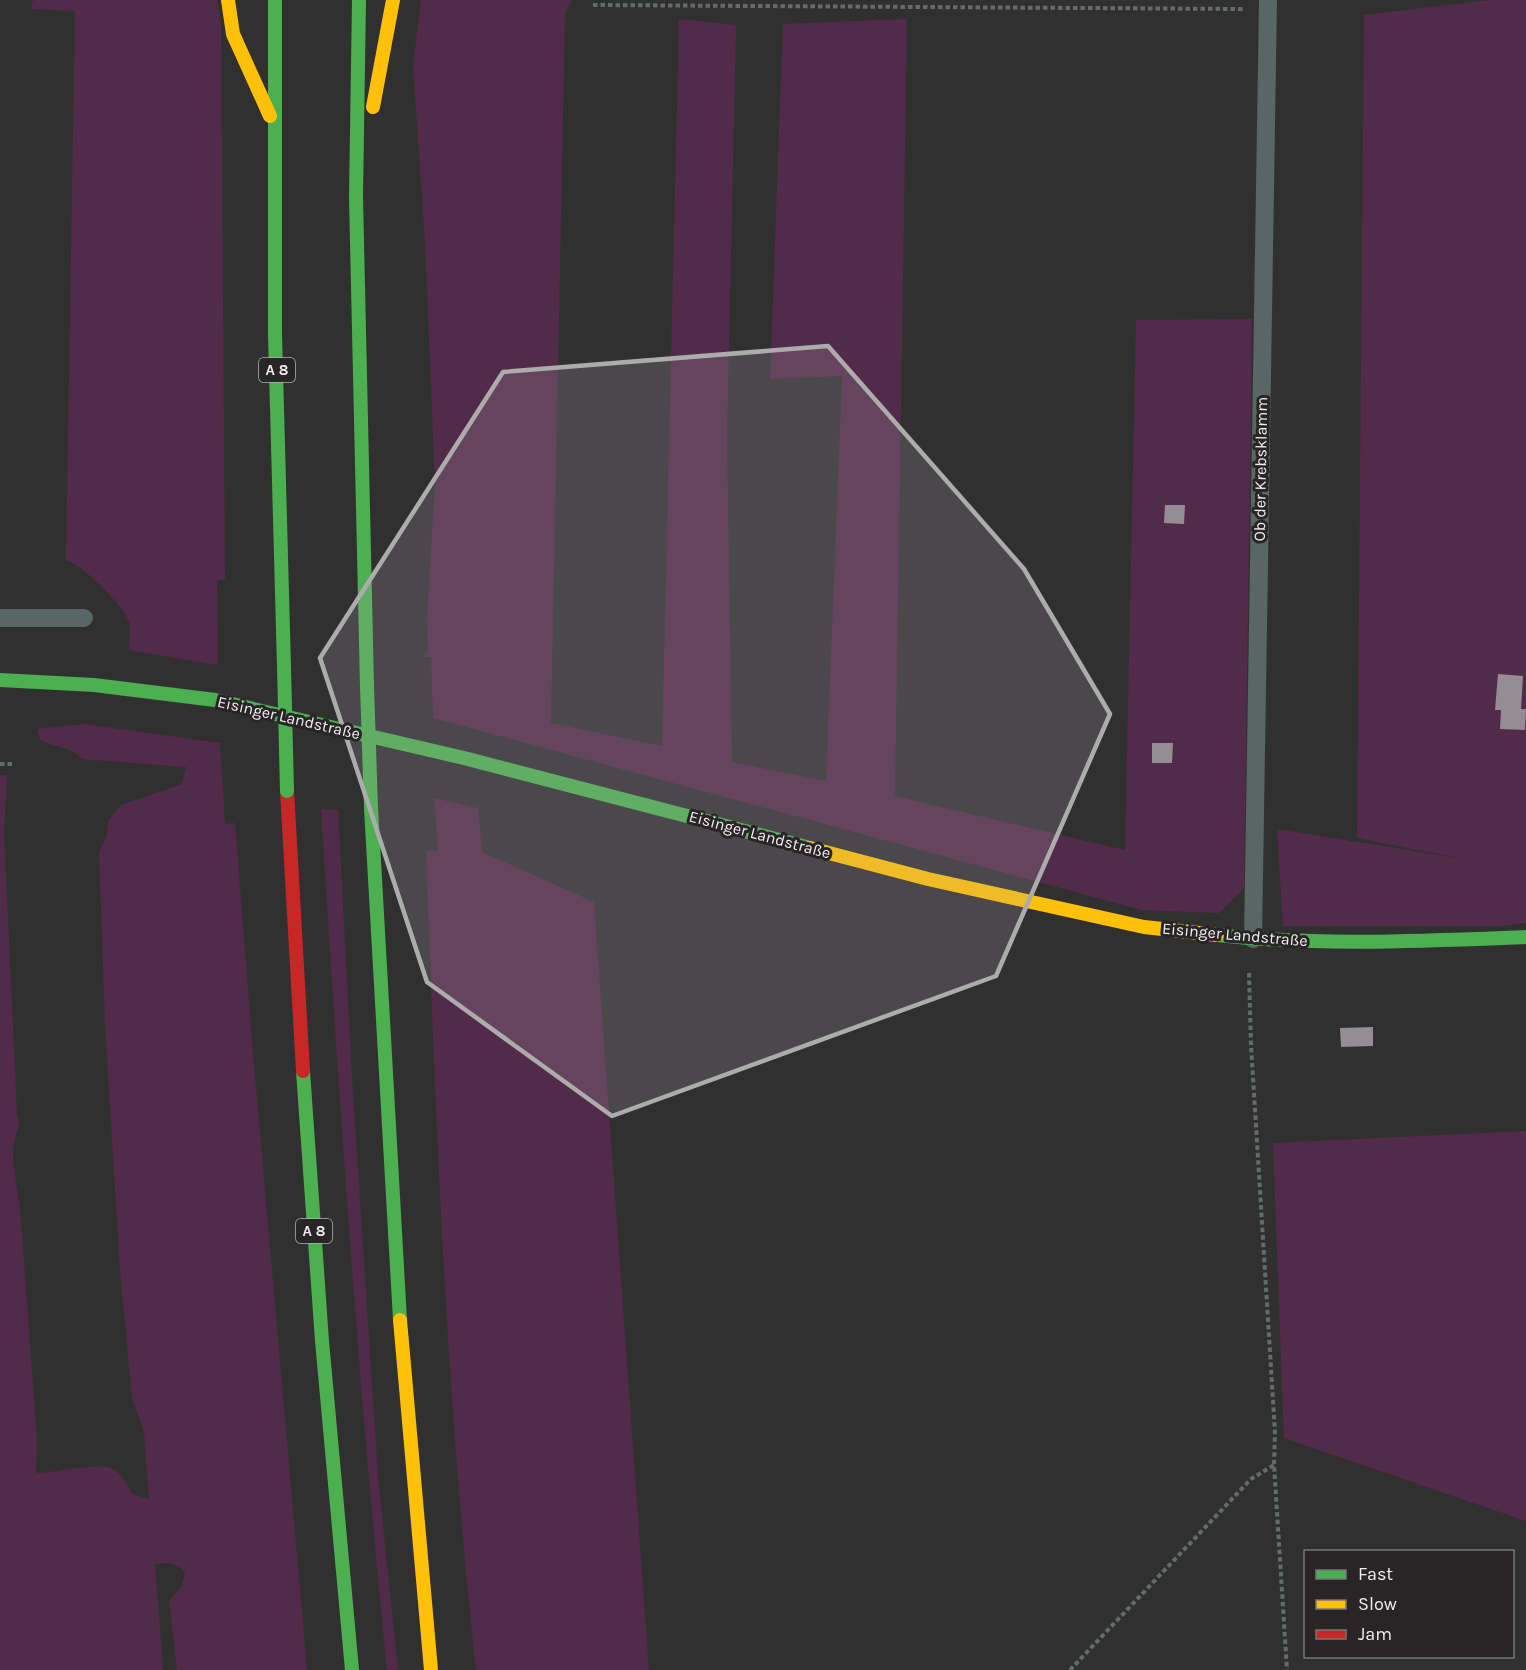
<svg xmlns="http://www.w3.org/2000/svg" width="1526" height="1670" viewBox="0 0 1526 1670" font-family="Karla,sans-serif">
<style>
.green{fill:#532b4a}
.building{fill:#968c94}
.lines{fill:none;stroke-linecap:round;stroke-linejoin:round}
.path{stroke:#636c6b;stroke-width:4;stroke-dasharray:4.5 3;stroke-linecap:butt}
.lane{stroke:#586664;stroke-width:18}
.fast{stroke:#4caf50;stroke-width:14}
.slow{stroke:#ffc107;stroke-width:14}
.jam{stroke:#c62828;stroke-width:14}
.fast-bridge{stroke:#4caf50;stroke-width:14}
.marked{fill:#adacad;fill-opacity:0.2;stroke:#adacad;stroke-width:4.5;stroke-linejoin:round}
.labels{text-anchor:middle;stroke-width:6;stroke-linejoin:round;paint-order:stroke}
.shield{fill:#282527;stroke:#b4b2b4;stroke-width:1.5}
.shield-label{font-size:15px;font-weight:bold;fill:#f0eef0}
.street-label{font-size:16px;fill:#f0eef0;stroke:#282527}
</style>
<rect width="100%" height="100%" fill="#313031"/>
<path class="green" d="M33 0H217L221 25 225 580H217L218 665 129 650C129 642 131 630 129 622 126 608 81 563 66 560L75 11 31 9Z
M421 0H572L565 14 551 723 662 746 679 19 736 25 727 437 732 762 826 781 842 376 770 379 783 24 907 19 895 796 1125 850 1136 320 1252 319 1244 888 1219 913 1142 910 433 718 431 657H422L428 652 427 619 435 482 425 241 413 66Z
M1490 0H1526V923L1502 926H1283L1277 829 1469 860 1357 838 1364 15Z
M84 724 220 743 225 824 235 823 252 1042 307 1670H177L169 1601 182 1586 185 1573C177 1562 167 1562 155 1564L163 1670H0V775H7L4 831 17 1115 19 1123 13 1148V1161L20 1209 37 1439 36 1473C54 1473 96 1463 111 1468 122 1473 127 1485 132 1494L149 1499 144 1432 132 1398 120 1269 105 1025 99 852 107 836 108 821 121 805 182 784 186 767 82 759C69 745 56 749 40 739L37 729Z
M434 798 478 808 482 852 594 902 649 1670H476C446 1398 436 1124 426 851H438Z
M321 809 338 810 352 1078 378 1477 398 1670H387C358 1383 339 1096 321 809Z
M1526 1131V1521L1284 1438 1273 1143Z"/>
<path class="building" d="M1165 505H1185L1184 524 1164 523Z
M1498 674 1523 676 1521 709H1526L1525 730 1500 729 1501 710H1495Z
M1152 743H1173L1172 763H1152Z
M1373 1027V1046L1341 1047 1340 1028Z"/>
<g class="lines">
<path class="path" d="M593 5 1243 9
M0 764H13
M1249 973 1251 1045 1275 1433 1274 1465 1287 1670
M1070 1670 1251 1479 1274 1465"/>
<path class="lane" d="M0 618H84
M1253 939 1268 0"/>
<path class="fast" d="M275 0V334L284 667
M359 0 356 197 367 686
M0 680 94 685 215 700 464 758 810 848
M371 808 400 1320
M1217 935C1319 946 1423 941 1526 937
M303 1071 322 1341 352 1670"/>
<path class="slow" d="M228 0 233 34 270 116
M373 107 393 0
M810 848 928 879 1144 927 1217 935
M400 1320 431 1670"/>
<path class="jam" d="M287 791 303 1071"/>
<path class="fast-bridge" d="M284 667 287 791
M367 686 371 808"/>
</g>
<path class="marked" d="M828 346 1024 569 1110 714 996 976 612 1116 427 982 320 658 503 372Z"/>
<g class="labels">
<g class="shield">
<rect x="259" y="358" width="36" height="24" rx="4.5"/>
<rect x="296" y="1219" width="36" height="24" rx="4.5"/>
</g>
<g class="shield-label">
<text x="277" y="375">A 8</text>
<text x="314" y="1236">A 8</text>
</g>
<g class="street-label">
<text transform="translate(1260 469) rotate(-89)" y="6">Ob der Krebsklamm</text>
<text transform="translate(289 717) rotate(13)" y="6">Eisinger Landstraße</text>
<text transform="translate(760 834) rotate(15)" y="6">Eisinger Landstraße</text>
<text transform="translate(1235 934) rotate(5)" y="6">Eisinger Landstraße</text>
</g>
</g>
<rect x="1304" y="1550" width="210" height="108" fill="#282527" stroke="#787577" stroke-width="1.5"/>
<rect x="1316" y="1570" width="30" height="9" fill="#4caf50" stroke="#787577" stroke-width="1.5"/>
<text x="1358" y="1580" font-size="18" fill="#f0eef0">Fast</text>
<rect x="1316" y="1600" width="30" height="9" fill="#ffc107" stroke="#787577" stroke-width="1.5"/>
<text x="1358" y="1610" font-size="18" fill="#f0eef0">Slow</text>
<rect x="1316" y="1630" width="30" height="9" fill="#c62828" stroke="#787577" stroke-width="1.5"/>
<text x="1358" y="1640" font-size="18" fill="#f0eef0">Jam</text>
</svg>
